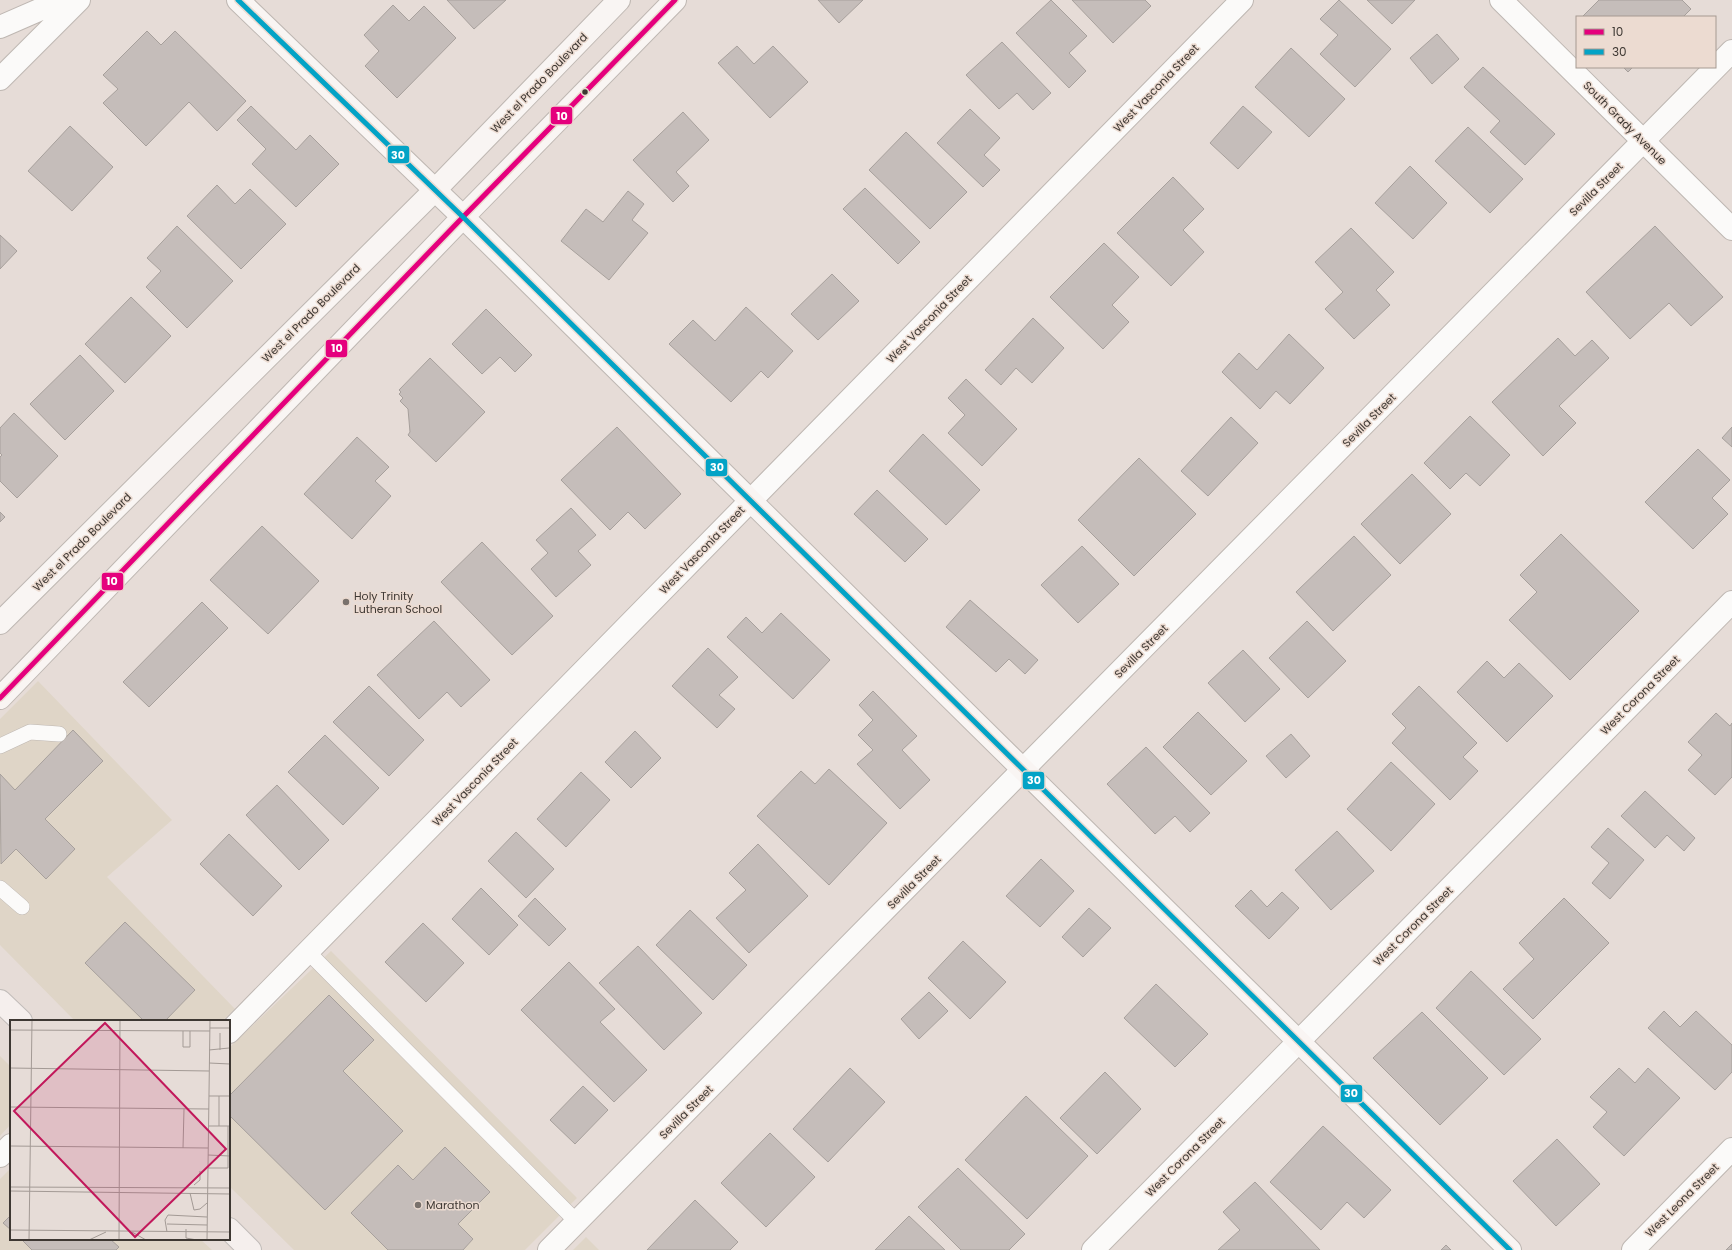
<svg xmlns="http://www.w3.org/2000/svg" width="1732" height="1250" viewBox="0 0 1732 1250" font-family="Poppins,sans-serif">
<style>
.commercial{fill:#dfd5c7}
.building{fill:#c5bdba;stroke:#a7a09c}
.lines{fill:none;stroke-linecap:round;stroke-linejoin:round}
.lane-casing{stroke:#beb7b2;stroke-width:16}
.street-casing{stroke:#beb7b2;stroke-width:24}
.secondary-casing{stroke:#beb7b2;stroke-width:24}
.primary-casing{stroke:#c1bcb9;stroke-width:24}
.lane{stroke:#fbfaf9;stroke-width:15}
.street{stroke:#fbfaf9;stroke-width:22}
.secondary{stroke:#f9f5f3;stroke-width:22}
.primary{stroke:#f5efed;stroke-width:22}
.bus-1-casing{stroke:#ecdbd1;stroke-width:8}
.bus-2-casing{stroke:#ecdbd1;stroke-width:8}
.bus-1{stroke:#e5007d;stroke-width:5}
.bus-2{stroke:#03a3c6;stroke-width:5}
.bus-dot{fill:#3e3833;stroke:#ecdbd1;stroke-width:1.5}
.poi-dot{fill:#79716c;stroke:#ecdbd1;stroke-width:1.5}
.labels{text-anchor:middle;stroke-width:3;stroke-linejoin:round;paint-order:stroke}
.street-label{font-size:11px;fill:#3e3833;stroke:#ecdbd1}
.poi-label{font-size:11px;fill:#3e3833;stroke:#ecdbd1;text-anchor:start}
.inset-road{fill:none;stroke:#a39a95;stroke-width:1}
.view{fill:#c2185b;fill-opacity:0.15;stroke:#c2185b;stroke-width:2}
.inset-edge{fill:none;stroke:#3e3833;stroke-width:2}
.line-badge{stroke:#ecdbd1;stroke-width:1.5}
.badge-label{font-size:11px;text-anchor:middle;font-weight:bold;fill:#fff}
</style>
<rect width="100%" height="100%" fill="#e6dcd7"/>
<path class="commercial" d="M38 681 172 820 107 877 235 1009 222 1021H75L0 945V719Z
M331 951 577 1198 525 1250H294L229 1186V1048Z
M0 1056 11 1067V1124L0 1136Z
M11 1168V1239H200L212 1250H0V1179Z
M586 1237 599 1250H573Z"/>
<path class="building" d="M447 0H506L474 29Z
M818 0H863L839 23Z
M1051 0 1087 36 1069 53 1086 71 1069 88 1016 33Z
M1072 0H1145L1151 6 1113 43Z
M1339 0 1391 49 1355 87 1320 54 1338 35 1320 19Z
M1367 0H1415L1392 24Z
M1599 0H1682L1691 9 1683 17H1582Z
M393 5 409 21 424 6 456 38 397 98 365 66 379 51 364 35Z
M147 31 161 45 175 31 246 101 217 131 189 102 146 146 103 103 118 89 103 75Z
M1437 34 1459 59 1432 84 1410 58Z
M1002 42 1051 93 1033 110 1017 93 999 109 966 75Z
M737 46 754 64 773 46 808 82 770 118 718 63Z
M1291 48 1345 99 1309 137 1255 87Z
M1483 67 1555 134 1525 165 1490 132 1500 121 1464 87Z
M1623 67H1633L1628 72Z
M251 106 296 150 310 135 339 164 296 207 252 164 266 149 237 120Z
M1243 106 1272 132 1238 169 1210 143Z
M970 109 1000 138 984 155 1000 170 983 187 937 143Z
M683 112 709 140 676 172 689 186 673 202 633 160Z
M70 126 113 167 72 211 28 171Z
M1468 127 1523 179 1490 213 1435 161Z
M906 132 967 192 930 229 869 170Z
M1410 166 1447 203 1413 239 1375 203Z
M1173 177 1204 209 1183 230 1204 252 1171 286 1117 233Z
M217 185 235 204 250 189 286 224 241 269 187 216Z
M865 188 920 242 898 264 843 209Z
M628 191 644 204 632 220 648 233 609 280 561 241 586 209 603 222Z
M177 226 233 281 187 328 146 287 161 271 147 258Z
M1655 226 1723 297 1691 326 1669 303 1630 339 1586 292Z
M1351 228 1394 272 1376 290 1390 305 1354 339 1325 309 1343 292 1315 262Z
M0 235 17 251 0 269Z
M1104 243 1139 277 1112 305 1129 322 1103 349 1050 297Z
M832 274 859 301 818 340 791 314Z
M131 297 171 336 125 383 85 344Z
M746 307 793 351 768 378 761 371 731 402 669 344 693 320 715 341Z
M486 309 532 355 515 372 500 357 482 374 452 344Z
M1033 318 1064 348 1032 383 1016 368 1001 385 985 370Z
M1289 334 1324 368 1290 404 1276 391 1260 409 1222 372 1239 353 1257 370Z
M1558 338 1575 356 1592 340 1609 358 1559 406 1576 423 1543 456 1492 402Z
M80 355 114 391 65 440 30 404Z
M430 358 485 412 436 462 408 435 410 432 408 409 400 401 403 398 399 394 401 392 399 390Z
M966 379 1017 429 982 466 948 433 965 415 948 398Z
M14 413 58 456 17 498 0 481V457L2 455 0 453V428Z
M1470 416 1510 455 1480 486 1466 473 1450 489 1424 463Z
M1231 417 1258 443 1208 496 1181 471Z
M617 427 681 494 645 529 628 512 610 530 561 480Z
M1732 427V447L1722 438Z
M923 434 980 490 946 525 889 471Z
M357 437 389 467 375 481 391 496 352 539 304 494Z
M1698 449 1730 480 1712 498 1728 514 1693 549 1645 502Z
M1139 458 1196 514 1134 576 1078 520Z
M1412 474 1451 514 1400 564 1361 524Z
M877 490 928 539 905 562 854 514Z
M571 508 596 535 578 551 591 565 556 597 531 569 548 553 536 540Z
M0 512 5 517 0 522Z
M262 526 319 581 268 634 210 580Z
M1561 534 1639 611 1570 680 1509 620 1537 592 1520 575Z
M1354 536 1391 575 1333 631 1296 592Z
M482 542 553 616 512 655 441 582Z
M1082 546 1119 584 1078 623 1041 585Z
M970 600 1038 660 1025 674 1009 659 996 672 946 627Z
M202 602 228 628 149 707 123 682Z
M781 613 830 660 793 699 727 637 746 617 762 633Z
M434 621 490 680 461 707 447 692 419 719 377 675Z
M1307 621 1346 661 1308 698 1269 658Z
M708 648 738 677 719 695 735 709 717 728 672 686Z
M1243 650 1280 689 1245 722 1208 683Z
M1487 661 1504 678 1519 663 1553 696 1507 742 1457 692Z
M369 686 424 740 389 776 333 722Z
M1419 686 1477 743 1463 757 1478 771 1450 800 1392 743 1406 728 1392 714Z
M873 691 917 736 902 750 930 780 900 809 857 764 873 750 858 735 873 720 859 705Z
M1198 712 1247 761 1211 795 1163 747Z
M1716 713 1730 726 1732 723V777L1715 795 1688 770 1702 755 1688 742Z
M73 730 103 761 45 819 75 849 46 879 16 849 1 864 0 774 15 790Z
M635 731 661 758 631 788 605 762Z
M1291 734 1310 756 1286 778 1266 756Z
M325 735 379 788 343 825 288 772Z
M1146 747 1210 813 1190 832 1175 816 1155 834 1107 784Z
M1391 762 1435 804 1391 851 1347 809Z
M829 769 887 823 829 885 757 816 801 771 815 784Z
M581 772 610 800 566 847 537 819Z
M277 785 329 840 299 870 246 815Z
M1645 791 1695 838 1684 851 1667 835 1655 848 1621 816Z
M1608 828 1644 860 1610 899 1592 883 1609 863 1591 847Z
M1337 831 1374 871 1331 910 1295 870Z
M516 832 554 869 526 898 488 861Z
M229 834 282 886 253 916 200 864Z
M758 844 808 896 749 953 716 918 746 890 729 873Z
M1041 859 1074 891 1040 927 1006 896Z
M481 888 518 925 489 955 452 919Z
M1251 890 1267 907 1282 892 1299 908 1269 939 1235 906Z
M535 898 566 929 549 946 518 916Z
M1564 898 1609 943 1533 1019 1503 989 1534 959 1519 943Z
M1089 908 1111 928 1083 957 1062 937Z
M690 910 747 965 713 1000 656 945Z
M125 922 195 990 165 1021H144L85 963Z
M423 923 464 963 426 1002 385 962Z
M963 941 1006 982 970 1019 928 978Z
M638 946 702 1013 664 1050 599 983Z
M569 962 615 1009 600 1022 647 1070 614 1102 521 1010Z
M1471 971 1541 1039 1504 1075 1436 1008Z
M1156 984 1208 1034 1175 1067 1124 1018Z
M929 992 948 1011 919 1039 901 1019Z
M329 995 374 1040 343 1071 403 1131 325 1210 229 1115V1096Z
M1664 1011 1680 1027 1696 1011 1732 1045V1072L1715 1090 1648 1028Z
M1422 1012 1488 1078 1440 1125 1373 1058Z
M850 1068 885 1102 828 1162 793 1129Z
M1619 1068 1635 1083 1648 1068 1680 1098 1624 1156 1593 1127 1607 1112 1590 1097Z
M1105 1072 1141 1109 1097 1154 1060 1118Z
M583 1086 608 1110 575 1144 550 1120Z
M1026 1096 1088 1156 1027 1219 965 1160Z
M1323 1126 1391 1190 1364 1218 1347 1202 1321 1230 1270 1182Z
M770 1133 815 1177 766 1227 721 1183Z
M1557 1139 1600 1184 1556 1226 1513 1181Z
M445 1147 490 1192 458 1224 473 1239 463 1250H388L351 1213 398 1165 413 1180Z
M958 1168 1025 1234 1009 1250H961L918 1207Z
M1255 1182 1320 1250H1218L1240 1230 1223 1212Z
M695 1200 738 1242 730 1250H647Z
M11 1215V1230L3 1223Z
M909 1216 945 1250H875Z
M21 1239H110L119 1247 116 1250H32Z
M1732 1244V1250H1726Z
M1446 1245 1451 1250H1441Z"/>
<g class="lines">
<defs>
<path id="lane" d="M0 746 30 732 59 734
M0 888 22 907
M308 952 577 1222"/>
<path id="street" d="M1501 0 1732 229
M0 27 62 0
M0 79 79 0
M229 1032 1242 0
M0 1156 11 1145
M549 1250 1732 51
M1093 1250 1732 602
M1633 1250 1732 1149"/>
<path id="secondary" d="M238 0 463 217 1510 1250
M0 623 435 190 619 0
M0 698 463 217 675 0"/>
<path id="primary" d="M0 1001 21 1021
M229 1229 250 1250"/>
</defs>
<use href="#lane" class="lane-casing"/>
<use href="#street" class="street-casing"/>
<use href="#secondary" class="secondary-casing"/>
<use href="#primary" class="primary-casing"/>
<use href="#lane" class="lane"/>
<use href="#street" class="street"/>
<use href="#secondary" class="secondary"/>
<use href="#primary" class="primary"/>
<defs>
<path id="bus-1" d="M0 698 463 217 675 0"/>
<path id="bus-2" d="M238 0 463 217 1510 1250"/>
</defs>
<use href="#bus-1" class="bus-1-casing"/>
<use href="#bus-2" class="bus-2-casing"/>
<use href="#bus-1" class="bus-1"/>
<use href="#bus-2" class="bus-2"/>
</g>
<circle class="bus-dot" cx="585" cy="92" r="3.5"/>
<g class="poi-dot">
<circle cx="346" cy="602" r="4"/>
<circle cx="418" cy="1205" r="4"/>
</g>
<g class="labels">
<g class="street-label">
<text transform="translate(539 83) rotate(-46)" y="4">West el Prado Boulevard</text>
<text transform="translate(1156 88) rotate(-46)" y="4">West Vasconia Street</text>
<text transform="translate(1625 123) rotate(45)" y="4">South Grady Avenue</text>
<text transform="translate(1596 189) rotate(-45)" y="4">Sevilla Street</text>
<text transform="translate(311 313) rotate(-45)" y="4">West el Prado Boulevard</text>
<text transform="translate(929 319) rotate(-46)" y="4">West Vasconia Street</text>
<text transform="translate(1369 420) rotate(-45)" y="4">Sevilla Street</text>
<text transform="translate(82 542) rotate(-45)" y="4">West el Prado Boulevard</text>
<text transform="translate(702 550) rotate(-46)" y="4">West Vasconia Street</text>
<text transform="translate(1141 651) rotate(-45)" y="4">Sevilla Street</text>
<text transform="translate(1640 695) rotate(-45)" y="4">West Corona Street</text>
<text transform="translate(475 782) rotate(-46)" y="4">West Vasconia Street</text>
<text transform="translate(914 882) rotate(-45)" y="4">Sevilla Street</text>
<text transform="translate(1413 926) rotate(-45)" y="4">West Corona Street</text>
<text transform="translate(686 1112) rotate(-45)" y="4">Sevilla Street</text>
<text transform="translate(1185 1157) rotate(-45)" y="4">West Corona Street</text>
<text transform="translate(1682 1200) rotate(-45)" y="4">West Leona Street</text>
</g>
<g class="poi-label">
<text x="354" y="600">Holy Trinity<tspan x="354" dy="13">Lutheran School</tspan></text>
<text x="426" y="1209">Marathon</text>
</g>
</g>
<g transform="translate(10 1020)">
<rect width="220" height="220" fill="#e6dcd7"/>
<path class="inset-road" d="M200 8H220M0 10 200 11M173 11V27H180V11M199 30 219 28M210 30V13M199 43 220 44M0 48 199 51M199 76H220M0 87 199 89M199 106H220M209 106V76M0 126 198 128M173 128 174 89M198 135 220 136M198 148H218V106M184 165 190 160V151M0 167 220 168M0 171 220 174M180 173 184 190 190 189 197 183M157 204 197 205M176 209V218L187 220M0 210 220 212M122 212 136 220M157 212 155 200 158 195 197 197M19 220 22 0M79 220 96 212M109 220 110 0M197 220 200 0"/>
<path class="view" d="M95 3 216 129 125 217 4 91Z"/>
<rect width="220" height="220" class="inset-edge"/>
</g>
<g class="line-badge">
<rect x="550" y="106" width="23" height="19" rx="4" fill="#e5007d"/>
<rect x="387" y="145" width="23" height="19" rx="4" fill="#03a3c6"/>
<rect x="325" y="339" width="23" height="19" rx="4" fill="#e5007d"/>
<rect x="705" y="458" width="23" height="19" rx="4" fill="#03a3c6"/>
<rect x="101" y="572" width="23" height="19" rx="4" fill="#e5007d"/>
<rect x="1022" y="771" width="23" height="19" rx="4" fill="#03a3c6"/>
<rect x="1340" y="1084" width="23" height="19" rx="4" fill="#03a3c6"/>
</g>
<g class="badge-label">
<text x="562" y="120">10</text>
<text x="398" y="159">30</text>
<text x="337" y="352">10</text>
<text x="717" y="471">30</text>
<text x="112" y="585">10</text>
<text x="1034" y="784">30</text>
<text x="1351" y="1097">30</text>
</g>
<rect x="1576" y="16" width="140" height="52" fill="#ecdbd1" stroke="#a69a92"/>
<rect x="1584" y="29" width="20" height="6" fill="#e5007d" stroke="#a69a92"/>
<text x="1612" y="36" font-size="12" fill="#3e3833">10</text>
<rect x="1584" y="49" width="20" height="6" fill="#03a3c6" stroke="#a69a92"/>
<text x="1612" y="56" font-size="12" fill="#3e3833">30</text>
</svg>
